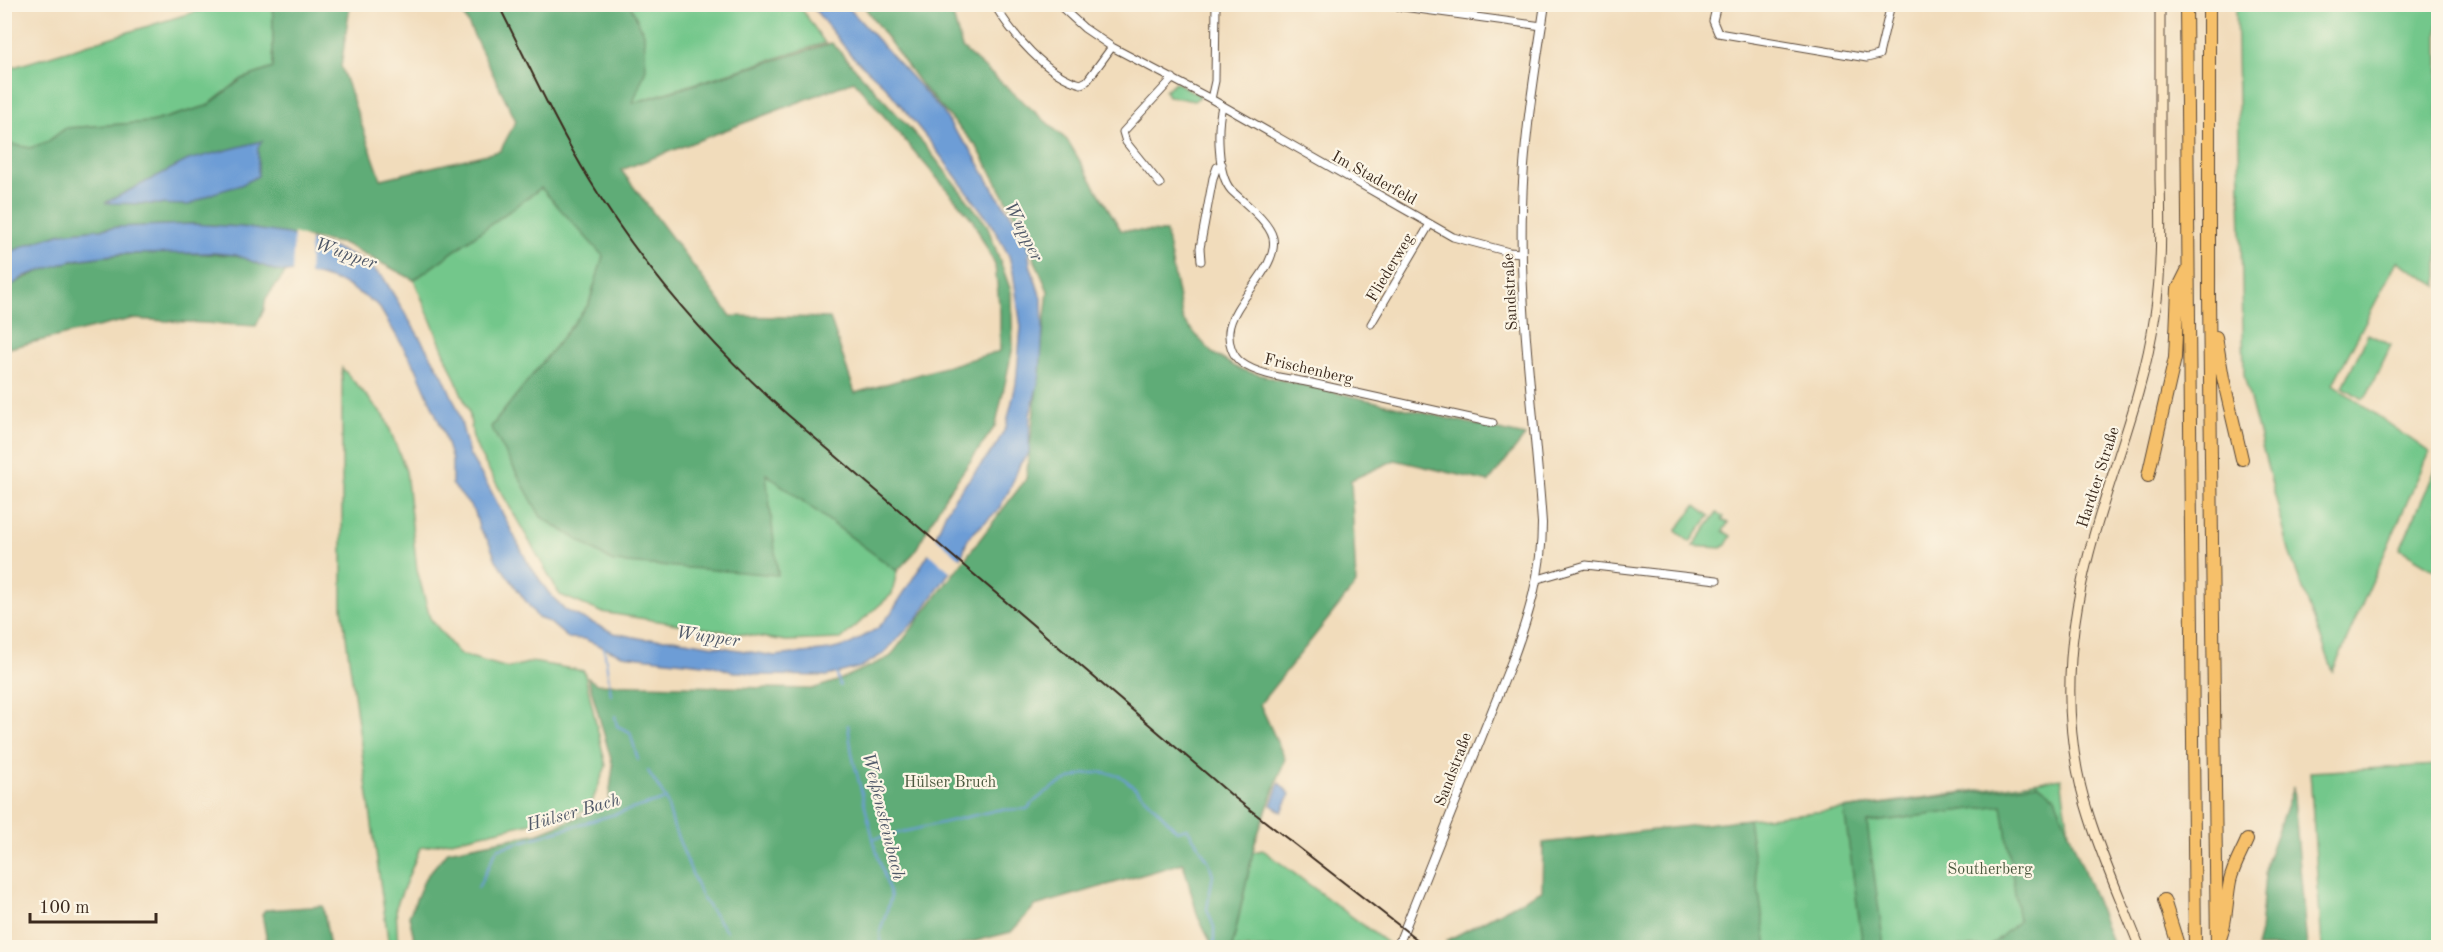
<svg xmlns="http://www.w3.org/2000/svg" width="2443" height="952" viewBox="0 0 2443 952" font-family="'Old Standard TT',serif">
<style>
.green{fill:#73c78b;stroke:#577854;stroke-width:1.5;fill-rule:evenodd}
.forest{fill:#5eac77;stroke:#4c6b4a;stroke-width:1.5;fill-rule:evenodd}
.water{fill:#6d9dd6;stroke:#54647a;stroke-width:1.5}
.pier{fill:#f1dcbb}
.lines{fill:none;stroke-linecap:round;stroke-linejoin:round}
.stream{stroke:#6d9dd6;stroke-width:2}
.minor-casing{stroke:#564536;stroke-width:9}
.tertiary-casing{stroke:#564536;stroke-width:10}
.secondary-casing{stroke:#564536;stroke-width:11}
.motorway-casing{stroke:#564536;stroke-width:14}
.minor{stroke:#fff;stroke-width:7}
.tertiary{stroke:#fff;stroke-width:8}
.secondary{stroke:#fbe6c4;stroke-width:9}
.motorway{stroke:#f6c06b;stroke-width:12}
.rail{stroke:#3b2a1e;stroke-width:2}
.labels{text-anchor:middle;stroke-width:4.5;stroke-linejoin:round;paint-order:stroke}
.street-label{font-size:16px;fill:#3b2a1e;stroke:#fcf5e5}
.park-label{font-size:16px;fill:#4c593f;stroke:#fcf5e5}
.water-label{font-size:18px;font-style:italic;fill:#4f5868;stroke:#fcf5e5}
</style>
<rect width="100%" height="100%" fill="#fcf5e5"/>
<filter id="ink" filterUnits="userSpaceOnUse"><feTurbulence type="fractalNoise" baseFrequency=".0167" numOctaves="2"/><feDisplacementMap in="SourceGraphic" scale="12" xChannelSelector="R" yChannelSelector="G"/><feConvolveMatrix kernelMatrix="1 2 1 2 8 2 1 2 1" color-interpolation-filters="sRGB"/></filter>
<filter id="wash" filterUnits="userSpaceOnUse"><feTurbulence type="fractalNoise" baseFrequency=".008" numOctaves="4" result="noise"/><feDisplacementMap in="SourceGraphic" scale="24" xChannelSelector="R" yChannelSelector="G"/><feGaussianBlur stdDeviation="1.35" result="paint"/><feColorMatrix in="noise" values="0 0 0 0 0 0 0 0 0 0 0 0 0 0 0 0 0 1.4 0 .05"/><feComposite in="paint" operator="in"/></filter>
<g filter="url(#wash)">
<rect width="100%" height="100%" fill="#f1dcbb"/>
<path class="green" d="M217 5H273V68L242 79 207 106 151 122 66 128 47 142 30 148 5 143 4 70Z
M630 5H799L825 43 633 103 644 34Z
M2236 5H2438V286L2397 261 2333 384 2429 452 2333 671 2290 554 2244 376Z
M1175 82 1201 96 1194 101 1168 96 1165 91Z
M541 188 595 238 759 460 770 513 765 473 897 571 892 594 841 639 786 641 601 612 560 595 479 453 473 438 469 412 414 280ZM594 285 592 300 587 313 491 427 589 304Z
M2368 334 2391 345 2366 397 2362 399 2343 387Z
M342 368 385 417 406 471 417 570 430 618 459 654 508 668 532 662 584 671 606 766 589 810 420 848 396 907 398 947H389L342 608Z
M2438 464V572L2400 549Z
M1696 505 1710 516 1690 542 1676 531Z
M1717 513 1724 517 1722 520 1728 523 1723 531 1731 536 1726 545 1721 548 1693 546Z
M2438 765V947H2322L2310 772Z
M2061 778 2086 947 1440 946 1719 939 1748 819 1844 809Z
M1263 850 1387 943 1385 948H1232L1253 852Z"/>
<path class="forest" d="M273 5H350L341 67 381 179 500 151 516 121 459 5H630L644 34 646 69 633 103 832 43 924 144 987 225 1011 291 1013 347 996 425 945 497 914 553 897 571 766 474 778 575 613 562 541 517 491 427 589 304 603 256 541 188 414 280 345 244 241 227 191 224 119 227 62 233 24 246 5 255V143L30 148 47 142 66 128 151 122 207 106 242 79 273 68ZM854 81 972 219 995 265 1000 314V351L855 393 830 318 731 316 621 170Z
M863 5H950L962 48 1068 141 1121 230 1166 232 1183 320 1212 353 1239 369 1268 377 1525 436 1489 482 1395 460 1351 480 1356 584 1260 704 1285 759 1255 842 1232 947H1213L1198 917 1183 863 1035 906 1011 932 952 947H416L409 916 425 878 448 851 539 833 608 805 613 766 588 678 597 684 812 689 837 681 890 657 1026 479 1048 291 1017 219 977 147 922 86Z
M166 253 236 255 275 270 287 271 266 298 264 310 256 326 131 319 5 349 4 290C53 257 109 254 166 253Z
M2038 784 2055 797 2114 947H1989L2019 921 2002 805 1867 823 1884 947H1863L1844 809Z
M2293 787 2307 947H2256L2260 932 2266 863Z
M1748 819 1767 947 1452 948 1446 941 1542 890 1543 843Z
M323 906 330 947H268L262 914 265 910Z"/>
<path class="water" d="M811 5H846L943 112 954 130 971 150 996 194 1022 230 1028 246 1030 264 1042 301 1043 328 1040 376 1030 415 1029 453 1020 464 1010 489 998 510 968 538 963 553 917 619 883 654 861 667 827 676 759 675 743 672H733L712 665 622 655 584 639 568 638 549 622 538 618 496 560 489 542 479 528 475 512 452 484V460L443 431 416 368 378 305 343 283 317 275 276 271 236 255 214 253 120 254 74 260 25 276 5 290V255L24 246 62 233 119 227 191 224 241 227 288 234 340 250 361 260 383 277 443 376 458 410 469 454 490 489 527 561 548 592 565 610 614 633 644 639H673L775 656 830 650 849 645 878 628 891 613 928 555 946 512 955 497 995 447 1006 427 1016 384 1021 327 1013 272 1009 256 992 225 931 143 885 86 851 55Z
M262 141 258 148V176L241 185 214 193 189 205 105 203 188 160Z
M1279 783 1290 794 1282 812 1271 805Z"/>
<path class="pier" d="M294 233 310 239 309 277 292 275Z
M933 535 962 560 952 573 926 551Z"/>
<g class="lines">
<path class="stream" d="M604 647 611 695
M836 671 840 686
M615 716 617 726 630 732 638 760
M848 725 852 754 876 850 891 897 880 932 882 948
M666 799 674 828 701 896 726 931
M873 839 997 810 1027 809C1048 786 1087 764 1119 776 1131 781 1167 820 1177 831L1187 828 1209 862 1213 875 1207 909 1214 927V948
M478 888 497 849 666 799 648 771"/>
</g>
</g>
<g filter="url(#ink)">
<g class="lines">
<defs>
<path id="minor" d="M994 4C1012 34 1046 75 1081 84L1087 81 1112 47
M1058 4 1084 28 1112 47 1211 99 1453 237 1509 252 1522 253
M1381 4 1542 26
M1717 4 1713 21 1718 33 1867 58 1879 55 1891 4
M1211 99 1215 81 1216 4
M1222 106C1217 127 1217 174 1231 190 1243 202 1269 221 1273 238 1279 269 1232 300 1229 331 1228 342 1232 356 1242 363 1259 376 1294 379 1316 384 1375 397 1434 410 1493 423
M1160 184 1126 142 1123 132 1173 78
M1201 261 1200 248 1213 178 1217 167 1222 164
M1371 324 1430 224
M1538 579 1586 565 1717 580"/>
<path id="tertiary" d="M1397 948 1512 661C1529 615 1542 573 1542 523 1535 419 1519 314 1522 209 1523 141 1535 72 1545 4"/>
<path id="secondary" d="M2140 948C2123 904 2103 861 2089 816 2061 730 2066 640 2089 553 2110 473 2143 398 2155 315 2162 270 2161 225 2160 179 2160 121 2160 63 2160 4"/>
<path id="motorway" d="M2186 4 2195 948
M2209 4V297L2217 948
M2216 337 2223 378 2242 459
M2148 476 2175 358 2178 289 2187 271
M2164 900 2179 948
M2220 939C2227 921 2226 901 2230 881 2233 867 2241 854 2247 840"/>
</defs>
<use href="#minor" class="minor-casing"/>
<use href="#tertiary" class="tertiary-casing"/>
<use href="#secondary" class="secondary-casing"/>
<use href="#motorway" class="motorway-casing"/>
<use href="#minor" class="minor"/>
<use href="#tertiary" class="tertiary"/>
<use href="#secondary" class="secondary"/>
<use href="#motorway" class="motorway"/>
<path class="rail" d="M498 4C528 63 555 123 589 179 643 268 711 346 788 415L1235 798 1428 948"/>
</g>
</g>
<g class="labels">
<g class="street-label">
<text transform="translate(1375 177) rotate(29)" y="6">Im Staderfeld</text>
<text transform="translate(1389 267) rotate(-59)" y="6">Fliederweg</text>
<text transform="translate(1509 292) rotate(-93)" y="6">Sandstraße</text>
<text transform="translate(1309 368) rotate(13)" y="6">Frischenberg</text>
<text transform="translate(2097 477) rotate(-72)" y="6">Hardter Straße</text>
<text transform="translate(1452 769) rotate(-69)" y="6">Sandstraße</text>
</g>
<g class="park-label">
<text x="950" y="787">Hülser Bruch</text>
<text x="1990" y="874">Southerberg</text>
</g>
<g class="water-label">
<text transform="translate(1024 231) rotate(63)" y="6">Wupper</text>
<text transform="translate(346 253) rotate(19)" y="6">Wupper</text>
<text transform="translate(708 636) rotate(8)" y="6">Wupper</text>
<text transform="translate(573 812) rotate(-16)" y="6">Hülser Bach</text>
<text transform="translate(884 816) rotate(76)" y="6">Weißensteinbach</text>
</g>
</g>
<rect width="2443" height="952" fill="none" stroke="#fcf5e5" stroke-width="24"/>
<path d="M30 913v9h126v-9" fill="none" stroke="#3b2a1e" stroke-width="3"/>
<text x="39" y="913" font-size="18" fill="#3b2a1e" stroke="#fcf5e5" stroke-width="4.5" paint-order="stroke">100 m</text>
</svg>
